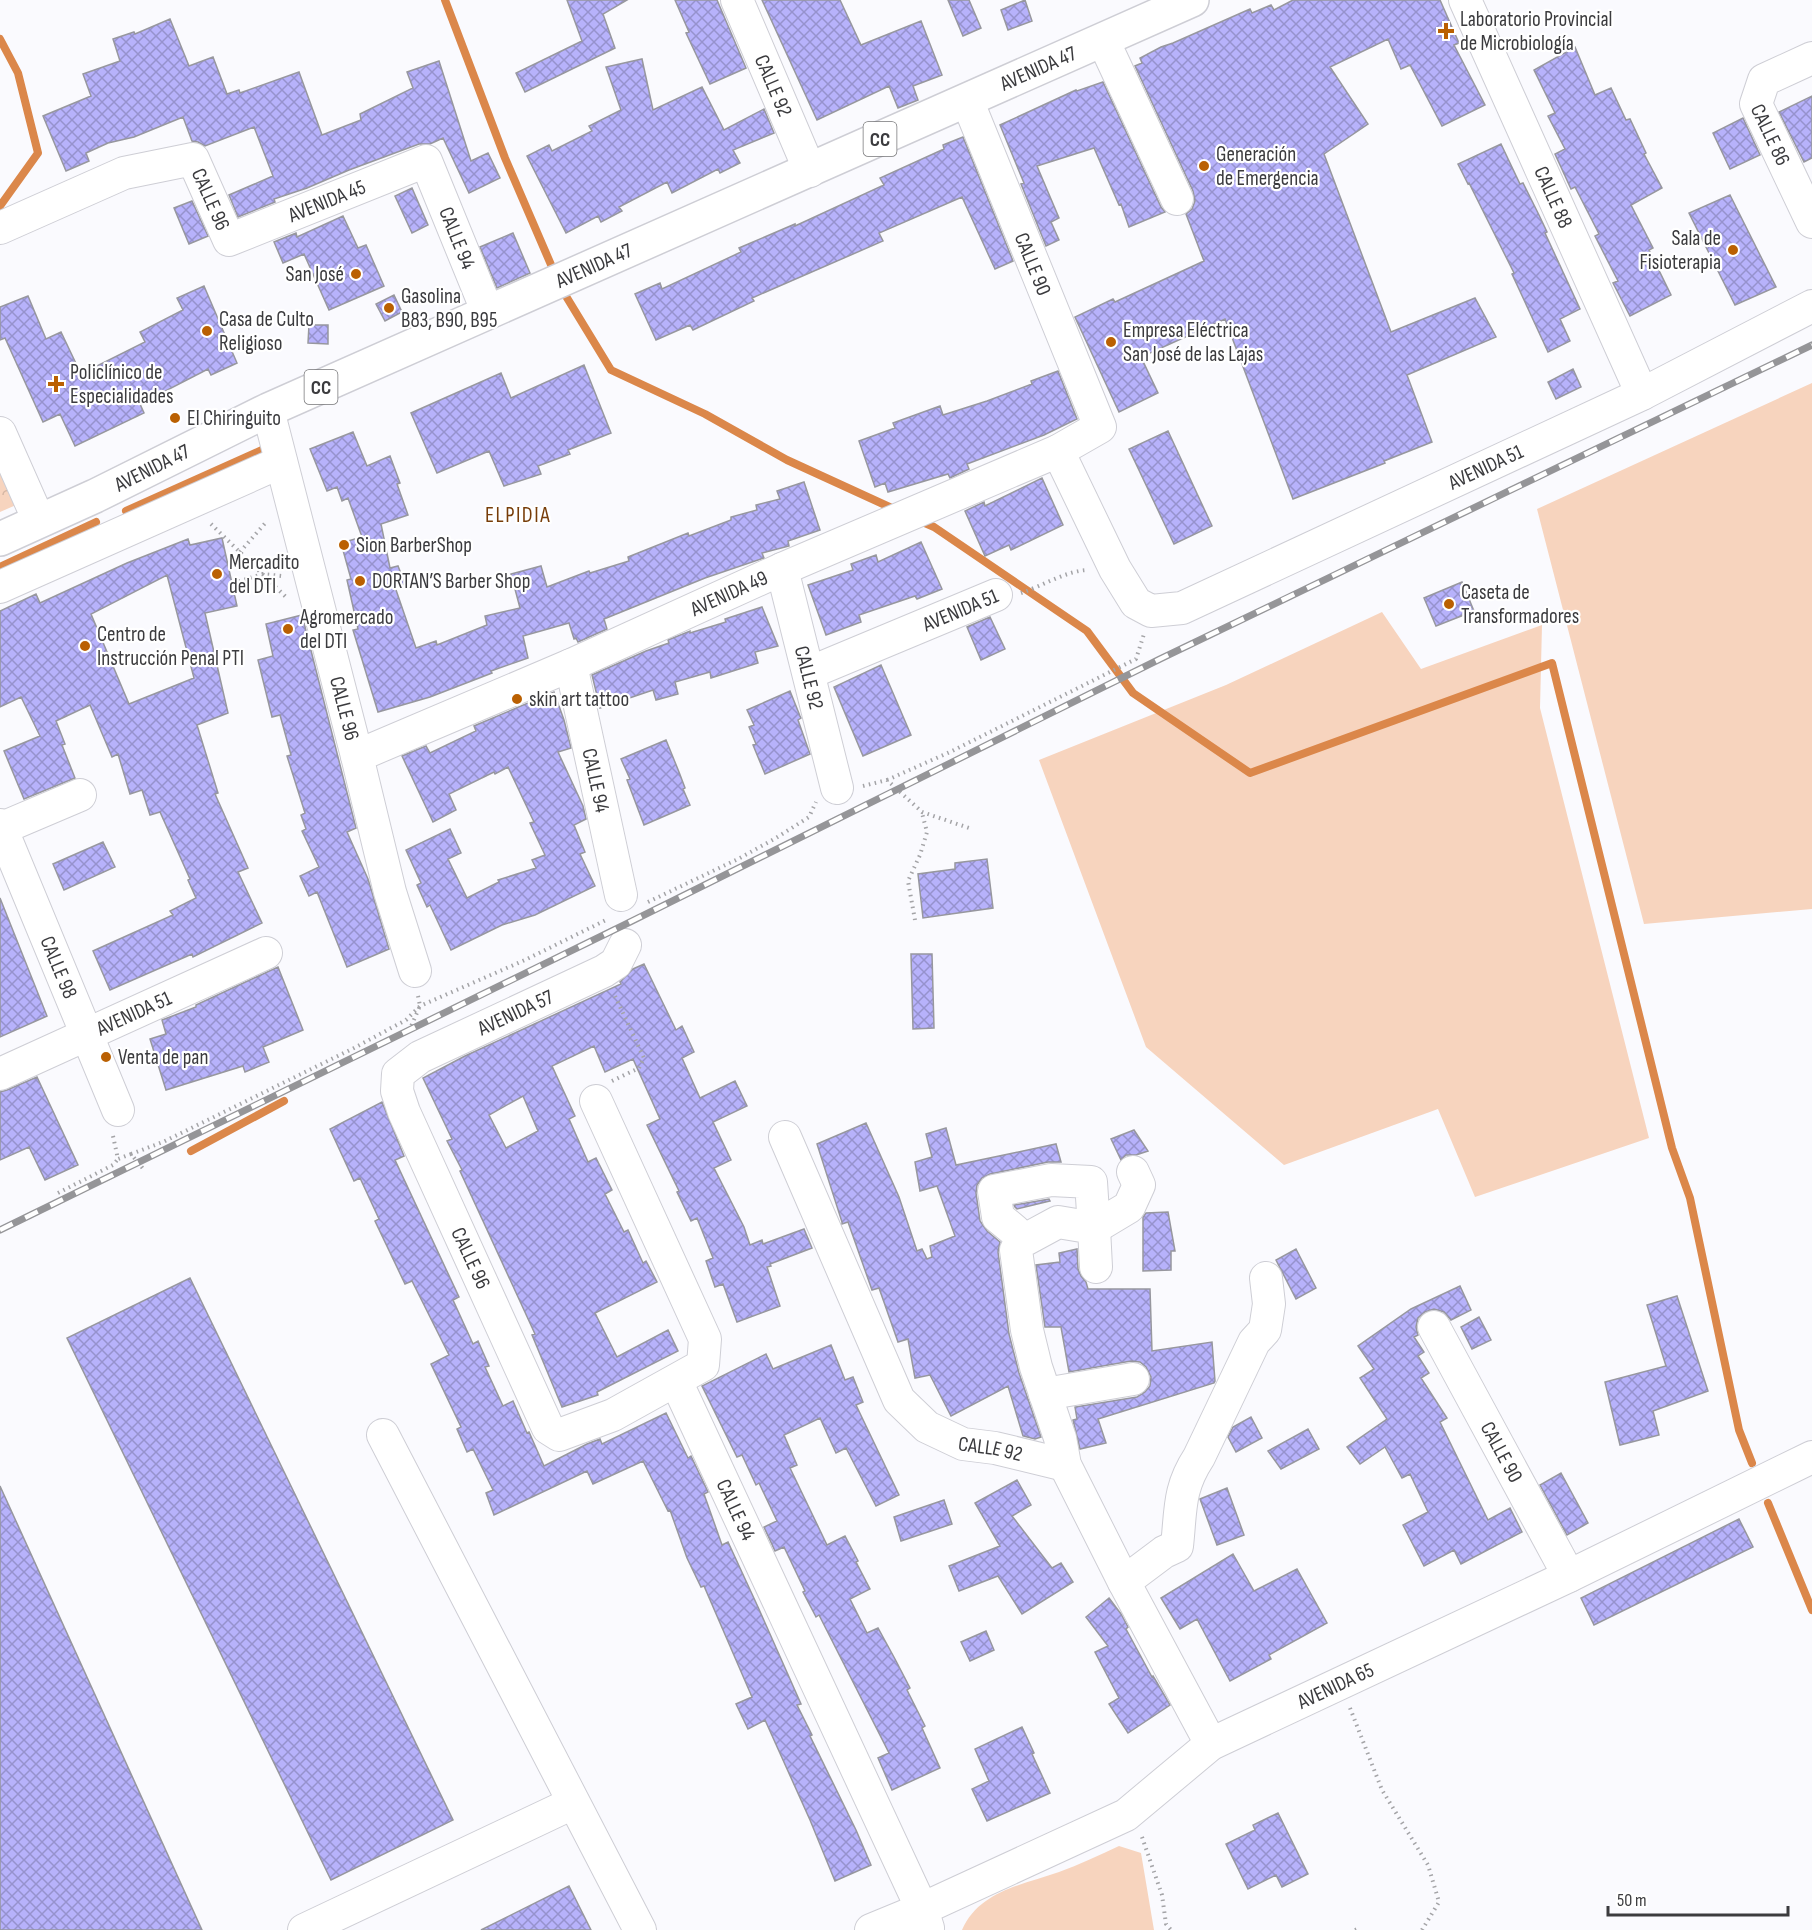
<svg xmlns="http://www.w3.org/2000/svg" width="1812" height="1930" viewBox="0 0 1812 1930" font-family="'Sofia Sans Condensed',sans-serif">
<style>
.grass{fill:#f7d4be}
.park{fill:url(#park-crowns)}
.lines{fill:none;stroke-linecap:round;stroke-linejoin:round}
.stream{stroke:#db874a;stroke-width:8}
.building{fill:url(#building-cross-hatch);stroke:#97979e;stroke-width:1.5;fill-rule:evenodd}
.minor-casing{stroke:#ceced5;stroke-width:34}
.major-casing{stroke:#ceced5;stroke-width:36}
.path{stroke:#a4a4a7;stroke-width:4;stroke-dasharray:1.5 4.5;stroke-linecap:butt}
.minor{stroke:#fff;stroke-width:32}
.major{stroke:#fff;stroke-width:33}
.rail-casing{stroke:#959598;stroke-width:7}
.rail{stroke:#fff;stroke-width:4.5;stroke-dasharray:14;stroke-linecap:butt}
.poi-dot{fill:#ba6002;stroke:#fff;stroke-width:2}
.labels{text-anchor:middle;stroke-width:4.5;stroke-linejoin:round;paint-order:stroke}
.shield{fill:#fff;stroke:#767678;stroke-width:1.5}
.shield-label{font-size:20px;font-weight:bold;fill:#3b3b3e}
.poi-label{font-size:21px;fill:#3b3b3e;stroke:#fff;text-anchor:start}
.street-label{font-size:21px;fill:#3b3b3e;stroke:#fff}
.neighbourhood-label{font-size:22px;letter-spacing:1.5px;fill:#773d09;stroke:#fff}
</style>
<defs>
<pattern id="park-crowns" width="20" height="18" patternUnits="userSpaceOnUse" patternTransform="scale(1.5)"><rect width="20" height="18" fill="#f7d4be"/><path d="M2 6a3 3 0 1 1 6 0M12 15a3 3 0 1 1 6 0" fill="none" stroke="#d5b7a4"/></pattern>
<pattern id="building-cross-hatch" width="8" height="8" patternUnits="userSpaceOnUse" patternTransform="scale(1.5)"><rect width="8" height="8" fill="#b7b2fb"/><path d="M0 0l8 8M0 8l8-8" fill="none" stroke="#9692cd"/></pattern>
</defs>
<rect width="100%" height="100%" fill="#fafafe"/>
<path class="grass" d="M1812 383V909L1644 924 1537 509Z
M1382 612 1421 669 1542 625 1540 708 1649 1138 1475 1197 1438 1109 1284 1165 1146 1047 1039 760 1226 685Z
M1119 1846 1141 1853 1154 1930H962C979 1891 1022 1885 1059 1872 1079 1865 1099 1855 1119 1846Z"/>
<path class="park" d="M0 450 23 502 0 512Z"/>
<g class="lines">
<path class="stream" d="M445 0 505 158 555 274
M0 39 18 73 38 153 0 206
M561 288 611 370 705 414 787 460 896 510
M126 511 262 450
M918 520 934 527 1087 631 1133 693 1250 773 1552 663 1672 1148 1690 1198 1739 1430 1752 1463
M0 567 96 522
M191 1151 284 1101
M1768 1503 1812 1610"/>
</g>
<path class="building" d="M567 0H627L603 14 615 48 525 92 516 73 582 41Z
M675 0H717L746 68 710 84 686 33 689 32Z
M762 0H840L861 45 921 21 942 75 913 86 918 100 898 108 889 86 817 120Z
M948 0H969L981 28 963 36Z
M1025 0 1032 21 1008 30 1001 10Z
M1293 0H1440L1459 43 1454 45 1485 105 1442 126 1410 65 1401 69 1388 39 1330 67 1368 124 1324 154 1391 332 1475 298 1496 337 1407 375 1432 442 1384 461 1385 463 1293 499 1225 319 1141 357 1158 393 1119 412 1075 317 1113 299 1115 302 1204 261 1186 214 1192 209 1195 201 1193 191 1135 66 1142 63 1140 58 1161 47 1173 43 1250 9 1252 13 1271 5 1274 10Z
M170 19 189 66 213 57 227 94 239 90 240 93 299 72 322 135 361 120 360 114 413 88 407 72 439 61 471 161 488 153 500 178 469 193 443 138 430 144H419L349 170 307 188 274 199 275 202 238 217 229 195 273 176 254 127 205 146 198 142 192 141 183 117 134 137 108 143 86 153 89 161 66 171 43 116 91 96 83 74 120 61 113 39 134 32 135 34Z
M1575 47 1595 95 1611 88 1626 120 1630 119 1646 153 1644 154 1662 188 1631 205 1653 248 1649 250 1671 295 1630 316 1613 283 1618 281 1595 236 1599 234 1575 187 1571 189 1555 154 1565 149 1548 116 1555 113 1534 70Z
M642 59 653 110 702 87 724 130 764 109 774 133 733 150 740 163 720 173 718 169 672 193 667 182 619 207 622 211 601 222 598 216 566 233 527 156 549 145 552 151 592 131 589 126 621 110 606 67Z
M1103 82 1161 207 1165 212 1129 227 1121 204 1119 205 1094 148 1037 166 1059 218 1051 222 1059 240 1046 246 1021 184 1024 183 1000 125 1076 90 1077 91Z
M1812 96V158L1804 162 1779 112Z
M1743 118 1760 155 1730 169 1713 133Z
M963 137 1013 261 995 269 962 197 879 233 883 241 752 298 754 301 693 330 690 325 656 340 635 294 660 283 662 289 741 252 739 248 795 224V226L884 185 880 178 944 149 943 145Z
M1501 144 1520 184 1523 183 1538 213 1547 232 1545 233 1580 309 1560 319 1570 341 1548 352 1512 274 1514 273 1469 183 1468 184 1458 164Z
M412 188 428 225 412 233 395 196Z
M1730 195 1776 287 1735 305 1689 213Z
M192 201 208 236 189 244 174 208Z
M343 216 358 248 366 245 384 286 329 310 304 254 283 263 274 242 296 233 297 237Z
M513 233 530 273 497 288 480 247Z
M204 286 237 363 211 375 208 369 140 404 144 413 75 446 60 414 43 422 5 338 0 340V307L28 296 46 339 61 332 81 374 145 342 140 332 183 310 177 298Z
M394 295 402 312 385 321 376 304Z
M309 325H328V344L308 343Z
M584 365 611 433 568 450 570 454 538 466 541 474 504 486 489 451 437 473 411 413 501 373 511 398Z
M1573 369 1581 387 1556 399 1548 382Z
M1058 371 1077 419 1044 435 967 464 969 469 950 478 948 474 888 492 885 483 875 487 859 441 895 428 893 423 940 406 943 415 987 401 1032 384 1031 381Z
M1168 431 1212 526 1174 544 1129 449Z
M353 432 367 466 390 456 400 483 397 484 408 515 381 524 390 568 398 566 405 584 395 587 416 648 436 641 437 645 487 625 485 616 520 608 511 574 541 566 547 587 589 571 590 573 629 561 628 557 688 533 689 536 731 520V517L757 510 756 505 780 499 777 491 804 482 820 530 788 541 789 546 762 553 764 558 705 578 604 619 607 629 578 642 576 638 574 639 569 623 523 636 528 658 491 671 492 673 430 697 378 712 353 630 358 629 347 580 351 579 341 543 362 537 348 498 342 501 337 487 327 491 310 449Z
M1042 478 1063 525 1011 550 1009 545 985 556 965 511 984 502 985 506Z
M222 538 237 606 205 613 228 713 197 725 218 793 215 794 248 868 238 872 262 923 193 957 192 954 110 990 93 951 173 915 170 911 196 898 188 880 190 879 160 812 150 815 142 790 130 794 118 754 112 757 90 705 56 721 65 744 62 745 75 778 24 799 4 751 40 736 21 697 0 707V611L36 594 40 603 127 563 188 539 190 545ZM167 575 194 678 129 704 91 614Z
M921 542 942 589 917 599 915 596 859 615 861 622 826 635 808 585 853 570 851 564 876 555 878 562Z
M1462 582 1474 611 1436 626 1424 598Z
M762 607 778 646 755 652 758 663 711 678 710 672 675 682 678 694 656 700 653 690 600 708 592 675 646 651 669 643 668 640 690 631V633L726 622 725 619Z
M302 615 356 828 347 832 368 879 389 949 347 967 317 892 309 896 300 876 319 867 302 831 306 829 301 815 305 813 287 756 291 755 280 715 272 717 258 660 273 656 266 624Z
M990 617 1005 649 981 660 967 627Z
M881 665 911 735 863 756 834 687Z
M790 691 800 716 801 718 798 720 810 754 765 774 753 745 756 744 749 727 754 725 747 710Z
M554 692 564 720 571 748 558 752 583 806 586 819 574 825 585 852 580 854 595 886 535 915 502 925 451 950 430 905 427 907 417 885 421 883 406 850 450 829 461 853 448 859 467 898 499 882 498 880 536 868 532 860 545 855 530 823 534 822 508 767 495 774 494 772 449 794 456 810 433 822 402 756 426 746 430 753 476 731 474 726Z
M666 740 679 772 685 788 683 789 690 805 644 825 627 780 630 779 621 759Z
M103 842 115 867 64 890 53 864Z
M987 859 993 908 923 918 918 874 955 869V863Z
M0 898 47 1016 0 1037Z
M911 954H932L934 1028 913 1029Z
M644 964 676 1030 682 1026 694 1052 682 1058 700 1098 735 1081 747 1106 713 1122 731 1160 714 1168 744 1227 750 1245 762 1240 763 1244 804 1229 812 1248 770 1264 771 1266 767 1267 780 1306 737 1322 723 1284 715 1287 706 1261 713 1258 697 1218 691 1221 677 1192 679 1191 647 1125 660 1119 633 1059 605 1072 594 1046 552 1066 575 1116 569 1119 588 1162 596 1158 612 1190 605 1194 624 1232 628 1230 643 1263 646 1261 657 1282 595 1313 617 1357 668 1330 678 1351 597 1392 598 1395 562 1407 532 1335 535 1334 460 1171 462 1170 447 1141 452 1139 423 1078 465 1056 621 984 620 982 633 969ZM523 1096 538 1131 506 1148 489 1115Z
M278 967 303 1030 263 1047 269 1062 245 1072 243 1066 166 1090 150 1039 166 1034 162 1020 196 1007V1005Z
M37 1077 78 1165 45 1180 29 1147 0 1160V1092L7 1090Z
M382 1102 404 1156 395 1160 459 1297 453 1300 473 1344 478 1341 489 1366 485 1367 503 1406 513 1401 527 1433 529 1432 544 1466 587 1444 600 1439 602 1444 666 1413 688 1458 691 1456 708 1492 704 1494 722 1545 728 1542 758 1607 801 1704 797 1705 812 1735 810 1736 856 1830 871 1865 835 1881 810 1820 765 1720 748 1729 736 1704 752 1697 704 1586 701 1587 687 1558 670 1510 668 1511 643 1461 593 1484 587 1471 494 1515 486 1493 493 1490 473 1449 467 1452 457 1429 461 1427 431 1364 449 1355 412 1281 405 1284 375 1221 379 1219 360 1178 354 1181 330 1129Z
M866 1123 899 1197 917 1251 922 1249 927 1259 932 1257 930 1246 955 1236 937 1186 920 1191 915 1162 932 1157 926 1134 946 1128 956 1165 1056 1144 1061 1162H1048L990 1174 982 1178 977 1185 976 1193 980 1221 987 1231 1000 1242 998 1252 1009 1334 1019 1373 1041 1437 1035 1439 1023 1436 1008 1386 951 1416 930 1375 915 1378 908 1339 898 1342 879 1288 872 1290 848 1222 842 1224V1222L817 1144Z
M1134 1130 1148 1151 1136 1155H1126L1121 1160 1111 1139Z
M1049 1199 1050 1201 1017 1209 1015 1207 1014 1205Z
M1168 1212 1175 1251H1171V1270L1143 1271V1217L1146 1213Z
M1077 1249 1078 1269 1081 1276 1086 1282 1088 1289H1150L1152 1351 1212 1342 1215 1381 1214 1383 1098 1419 1106 1443 1080 1449 1073 1420 1077 1419 1075 1407 1137 1397 1145 1392 1150 1386 1151 1377 1146 1367 1140 1362 1131 1361 1069 1372 1061 1327H1045L1036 1265 1060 1262 1059 1253Z
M1296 1249 1316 1288 1296 1299 1276 1260Z
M190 1278 453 1820 331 1880 67 1338Z
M1460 1286 1471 1310 1451 1320 1444 1312 1434 1309 1425 1312 1418 1318 1416 1327 1418 1335 1414 1337 1424 1352 1418 1356 1429 1373 1421 1378 1447 1418 1440 1422 1488 1520 1510 1508 1522 1532 1461 1564 1454 1550 1424 1566 1403 1525 1428 1512 1410 1474 1402 1478 1385 1447 1360 1464 1347 1447 1387 1419 1360 1378 1374 1369 1358 1346 1411 1309Z
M1677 1296 1708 1391 1653 1411 1659 1435 1620 1445 1605 1382 1666 1366 1647 1305Z
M1479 1317 1491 1340 1472 1349 1461 1327Z
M831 1345 845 1380 853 1377 863 1402 856 1405 899 1495 876 1506 846 1448 836 1453 820 1418 784 1435 797 1465 790 1468 827 1545 845 1536 858 1561 856 1562 870 1589 850 1599 867 1633 878 1628 895 1659 910 1688 907 1690 925 1726 922 1728 940 1768 892 1790 878 1758 889 1753 819 1615 816 1617 803 1592 805 1591 784 1547 775 1551 764 1527 777 1521 759 1483 756 1485 742 1455 737 1457 702 1386 766 1354 773 1369Z
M1251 1417 1262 1438 1236 1452 1228 1437 1233 1427Z
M1308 1429 1319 1449 1281 1469 1268 1451Z
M1561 1473 1588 1523 1567 1535 1540 1485Z
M1017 1480 1031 1505 1012 1516 1052 1568 1061 1563 1073 1582 1022 1614 998 1576 959 1591 949 1566 1000 1546 975 1503Z
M0 1486 202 1930H0Z
M1227 1488 1244 1535 1217 1545 1200 1499Z
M944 1500 952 1524 901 1541 894 1517Z
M1739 1519 1753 1547 1594 1625 1581 1598Z
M1233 1554 1254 1591 1297 1569 1327 1623 1269 1655 1271 1659 1230 1681 1197 1619 1180 1629 1161 1598Z
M1109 1598 1121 1614 1128 1627 1126 1629 1152 1677 1153 1676 1156 1681 1170 1705 1128 1733 1109 1704 1119 1698 1095 1652 1108 1646 1086 1617Z
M986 1631 994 1650 970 1661 961 1642Z
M1022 1727 1034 1753 1032 1754 1050 1793 987 1821 972 1789 989 1781 975 1749Z
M1278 1813 1308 1874 1282 1887 1276 1875 1248 1889 1226 1844 1255 1830 1253 1825Z
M569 1886 591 1930H481Z"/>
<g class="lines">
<defs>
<g id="minor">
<path id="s1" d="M737 0 810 171"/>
<path id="s2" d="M1465 0 1642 394"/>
<path d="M1103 40 1177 199"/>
<path id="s3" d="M1812 58 1764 80 1756 104 1812 222"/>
<path id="s4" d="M0 228 124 173 193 159 229 240 426 161 488 313"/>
<path id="s5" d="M268 410 357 756 390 892 415 971"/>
<path d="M0 433 39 521"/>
<path id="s6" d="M1058 451 1115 569 1136 603 1151 611 1182 608 1642 394 1812 306"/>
<path id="s7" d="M782 569 837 788"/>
<path d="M0 587 281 462"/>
<path id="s8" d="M571 665 621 895"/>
<path id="s9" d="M809 673 996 595"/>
<path id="s10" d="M357 756 571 665 782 569 1058 451 1100 427 967 100"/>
<path id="s11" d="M0 825 118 1110"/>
<path d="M0 829 80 795"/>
<path id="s12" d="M0 1074 266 953"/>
<path id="s13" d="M596 1101 705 1339 703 1365 613 1415 559 1435 548 1428 404 1112 397 1091 398 1074 420 1057 604 971 616 963 625 945"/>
<path id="s14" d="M785 1137 899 1400 927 1427 963 1444 995 1448 1065 1465"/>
<path d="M1015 1231 998 1217 994 1191 1051 1180 1091 1182 1094 1228 1129 1207 1139 1185 1133 1172"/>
<path d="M1096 1267 1094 1228 1058 1222 1021 1242 1016 1250 1027 1330 1036 1367 1060 1438 1065 1465 1124 1582 1211 1744"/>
<path id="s15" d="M1434 1327 1569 1576"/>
<path id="s16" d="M676 1381 922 1909 928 1928"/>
<path d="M1045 1394 1133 1379"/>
<path d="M383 1435 640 1930"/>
<path d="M1124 1582 1164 1552 1177 1546C1181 1510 1178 1489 1199 1457L1254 1342 1265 1330 1269 1304 1266 1278"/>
<path d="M304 1930 573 1803"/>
<path id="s17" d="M871 1930 922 1909 1126 1815 1211 1744 1569 1576 1812 1457"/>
</g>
<g id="major">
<path id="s18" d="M0 539 95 496 268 410 1192 0"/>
</g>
</defs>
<use href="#minor" class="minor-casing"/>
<use href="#major" class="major-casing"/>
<path class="path" d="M211 524 287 598
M240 552 267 521
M233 583 263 574 282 576
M1021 593C1042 586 1066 571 1087 570
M887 780 950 752 1136 659 1144 634
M863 786 887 780 922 812 969 828
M648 902 738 859 776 838 809 817 816 802
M915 920 908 881 920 855 927 832 922 813
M409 1031 420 1006 418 996
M612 1081 639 1068 644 1058 615 996
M113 1136 118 1159 131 1154 145 1171
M131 1154 163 1142 354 1048 406 1020 420 1006 525 960 608 919
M58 1193 113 1165 118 1159
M1350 1708 1382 1790 1428 1865 1439 1902 1422 1930
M1142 1837 1162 1895 1166 1924 1171 1930
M1355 1930 1360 1928"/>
<use href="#minor" class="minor"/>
<use href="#major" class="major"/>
<defs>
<path id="rail" d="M0 1230 624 925 1160 659 1812 345"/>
</defs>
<use href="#rail" class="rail-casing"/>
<use href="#rail" class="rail"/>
</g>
<g class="poi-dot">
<path d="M1443 22h6v6h6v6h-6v6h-6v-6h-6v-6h6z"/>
<circle cx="1204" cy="166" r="6"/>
<circle cx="1733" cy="250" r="6"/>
<circle cx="356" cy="274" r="6"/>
<circle cx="389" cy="308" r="6"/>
<circle cx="207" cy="331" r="6"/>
<circle cx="1111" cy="342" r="6"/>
<path d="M53 375h6v6h6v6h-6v6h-6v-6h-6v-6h6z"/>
<circle cx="175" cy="418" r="6"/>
<circle cx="344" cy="545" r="6"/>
<circle cx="217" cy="574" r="6"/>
<circle cx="360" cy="581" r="6"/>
<circle cx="1449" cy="604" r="6"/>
<circle cx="288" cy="629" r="6"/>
<circle cx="85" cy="646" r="6"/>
<circle cx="517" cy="699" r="6"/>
<circle cx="106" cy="1057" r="6"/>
</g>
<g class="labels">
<g class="shield">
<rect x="863.5" y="122" width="33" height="34" rx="4.5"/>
<rect x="304.5" y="370" width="33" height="34" rx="4.5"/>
</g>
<g class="shield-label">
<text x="880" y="146">CC</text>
<text x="321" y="394">CC</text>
</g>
<g class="poi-label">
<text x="1460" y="26">Laboratorio Provincial<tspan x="1460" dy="24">de Microbiología</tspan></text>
<text x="1216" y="161">Generación<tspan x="1216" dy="24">de Emergencia</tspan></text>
<text x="1721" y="245" text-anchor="end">Sala de<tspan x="1721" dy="24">Fisioterapia</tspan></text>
<text x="344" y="281" text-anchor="end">San José</text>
<text x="401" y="303">Gasolina<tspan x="401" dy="24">B83, B90, B95</tspan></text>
<text x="219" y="326">Casa de Culto<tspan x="219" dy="24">Religioso</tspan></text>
<text x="1123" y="337">Empresa Eléctrica<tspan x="1123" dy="24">San José de las Lajas</tspan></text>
<text x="70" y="379">Policlínico de<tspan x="70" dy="24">Especialidades</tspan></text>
<text x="187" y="425">El Chiringuito</text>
<text x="356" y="552">Sion BarberShop</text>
<text x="229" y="569">Mercadito<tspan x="229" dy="24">del DTI</tspan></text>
<text x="372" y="588">DORTAN’S Barber Shop</text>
<text x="1461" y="599">Caseta de<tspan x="1461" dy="24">Transformadores</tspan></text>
<text x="300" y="624">Agromercado<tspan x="300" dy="24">del DTI</tspan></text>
<text x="97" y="641">Centro de<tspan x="97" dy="24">Instrucción Penal PTI</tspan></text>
<text x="529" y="706">skin art tattoo</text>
<text x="118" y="1064">Venta de pan</text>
</g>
<g class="street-label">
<text dy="7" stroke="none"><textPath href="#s18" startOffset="1140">AVENIDA 47</textPath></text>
<text dy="7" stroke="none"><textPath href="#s1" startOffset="93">CALLE 92</textPath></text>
<text dy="7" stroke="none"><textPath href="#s3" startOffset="112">CALLE 86</textPath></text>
<text dy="7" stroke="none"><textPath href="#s2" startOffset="216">CALLE 88</textPath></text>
<text dy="7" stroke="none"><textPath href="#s4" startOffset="250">CALLE 96</textPath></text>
<text dy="7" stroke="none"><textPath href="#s4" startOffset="400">AVENIDA 45</textPath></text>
<text dy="7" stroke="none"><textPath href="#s4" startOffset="590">CALLE 94</textPath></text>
<text transform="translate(1033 264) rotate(68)" y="7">CALLE 90</text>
<text dy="7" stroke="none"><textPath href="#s18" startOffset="654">AVENIDA 47</textPath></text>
<text dy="7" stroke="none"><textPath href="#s18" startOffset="168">AVENIDA 47</textPath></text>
<text dy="7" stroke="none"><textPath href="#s6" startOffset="554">AVENIDA 51</textPath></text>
<text dy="7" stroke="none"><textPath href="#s10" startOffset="406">AVENIDA 49</textPath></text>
<text dy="7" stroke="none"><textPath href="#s9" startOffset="164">AVENIDA 51</textPath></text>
<text dy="7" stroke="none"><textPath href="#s7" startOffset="112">CALLE 92</textPath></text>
<text dy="7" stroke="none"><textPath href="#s5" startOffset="308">CALLE 96</textPath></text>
<text dy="7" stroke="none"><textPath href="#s8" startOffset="118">CALLE 94</textPath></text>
<text dy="7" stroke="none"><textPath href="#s11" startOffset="154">CALLE 98</textPath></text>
<text dy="7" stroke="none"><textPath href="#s13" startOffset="981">AVENIDA 57</textPath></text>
<text dy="7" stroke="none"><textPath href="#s12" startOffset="147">AVENIDA 51</textPath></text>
<text transform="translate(471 1258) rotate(65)" y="7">CALLE 96</text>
<text dy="7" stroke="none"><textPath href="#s14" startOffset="393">CALLE 92</textPath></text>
<text dy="7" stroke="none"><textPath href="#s15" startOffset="142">CALLE 90</textPath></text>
<text dy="7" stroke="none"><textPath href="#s16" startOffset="142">CALLE 94</textPath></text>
<text dy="7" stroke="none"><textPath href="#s17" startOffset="528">AVENIDA 65</textPath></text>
</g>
<g class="neighbourhood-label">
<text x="518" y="522">ELPIDIA</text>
</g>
</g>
<path d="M1608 1906v9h180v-9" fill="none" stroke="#3b3b3e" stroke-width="3"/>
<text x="1617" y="1906" font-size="18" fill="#3b3b3e" stroke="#ffffff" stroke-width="4.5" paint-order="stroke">50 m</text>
</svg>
